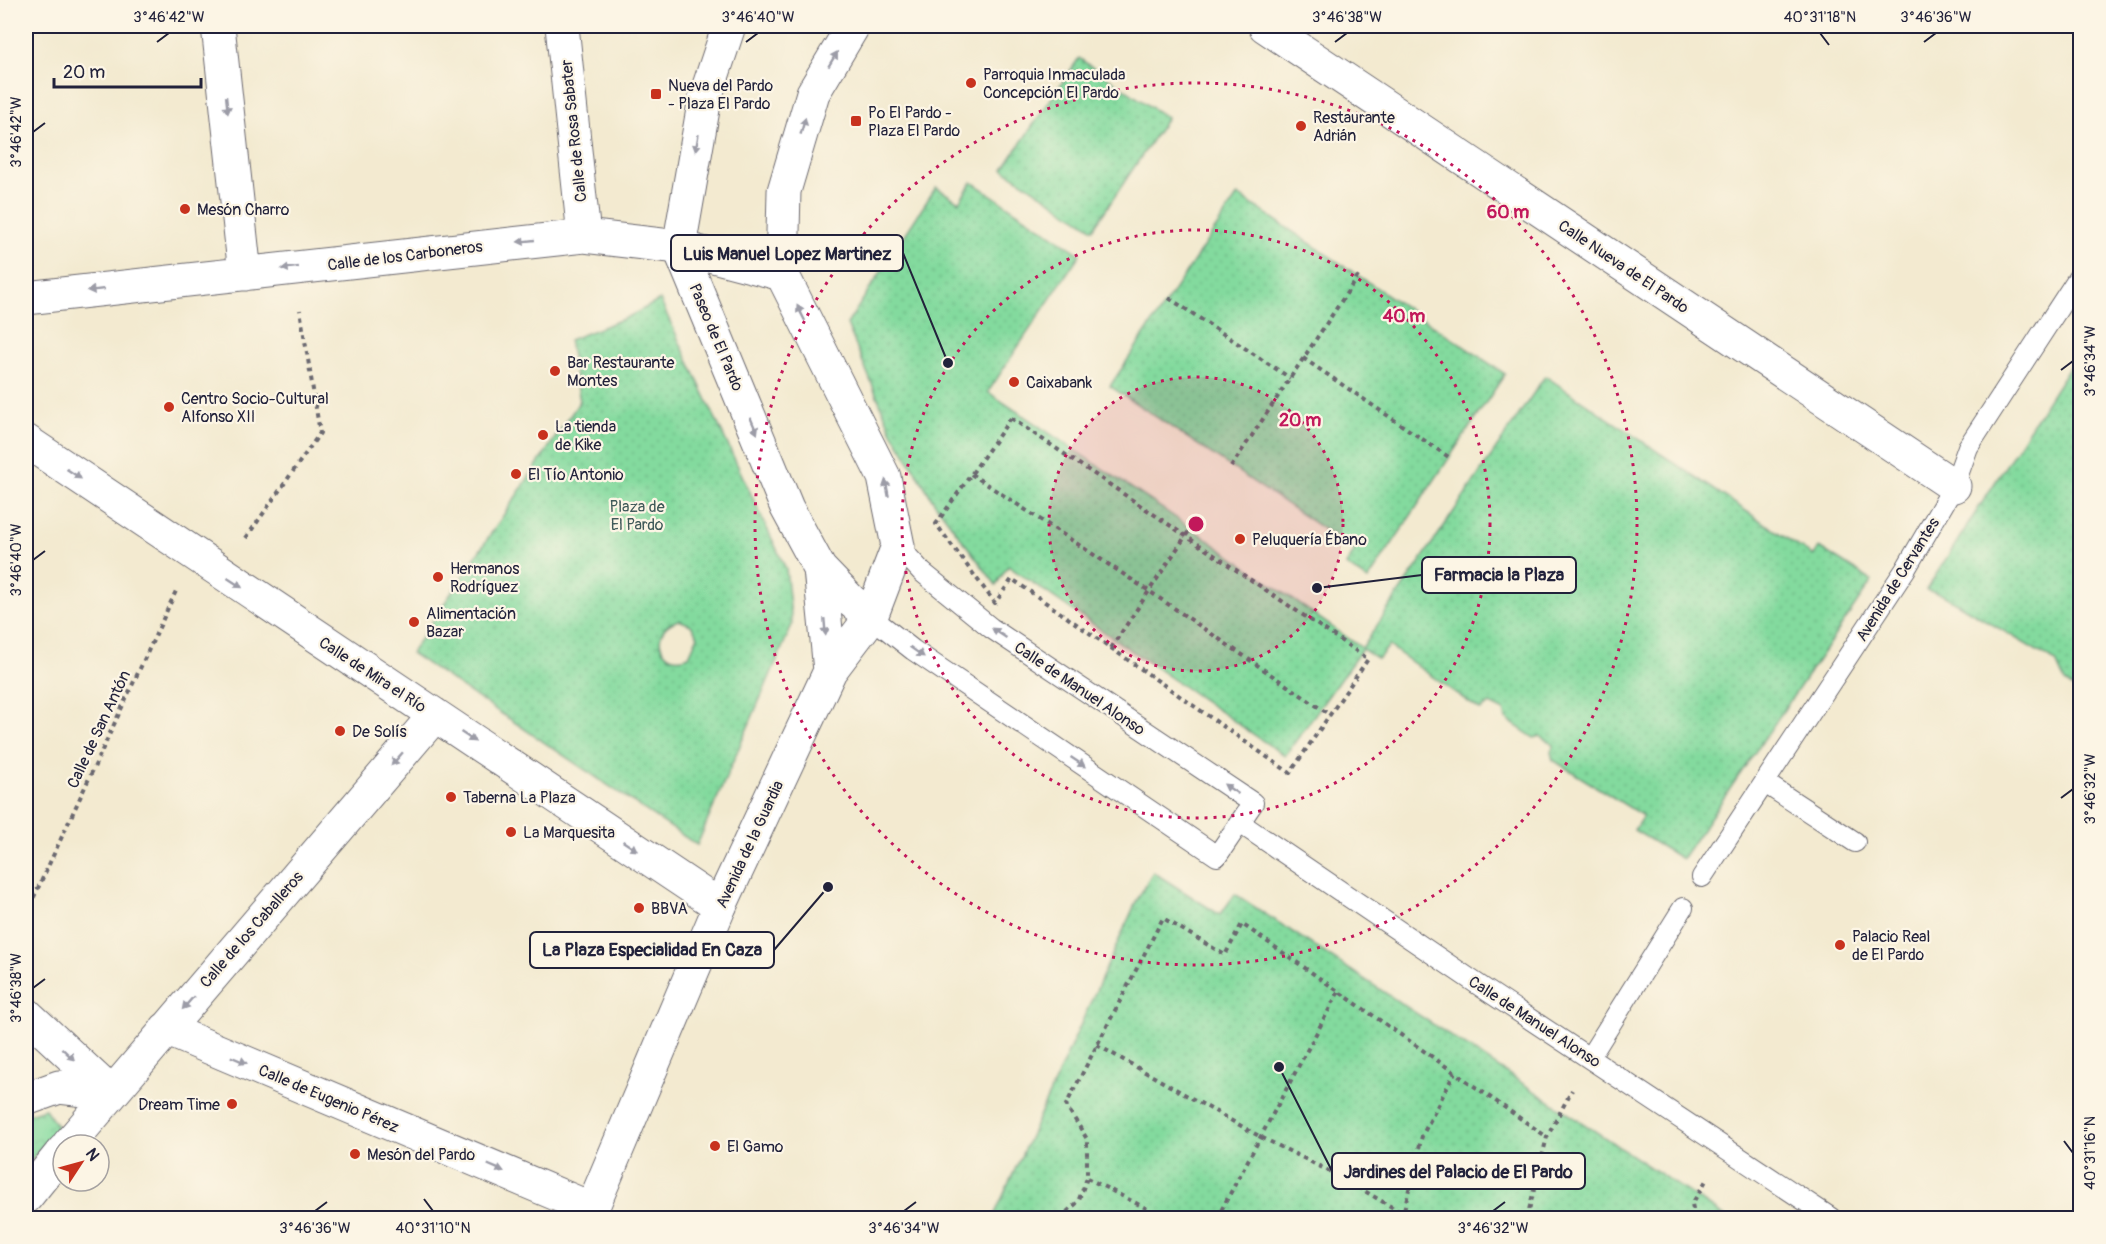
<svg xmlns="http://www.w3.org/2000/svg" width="2106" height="1244" viewBox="0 0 2106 1244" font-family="Pangolin,sans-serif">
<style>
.park{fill:url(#park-crowns);stroke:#527e6c;stroke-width:1.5}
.garden{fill:url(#garden-dots);stroke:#527e6c;stroke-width:1.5;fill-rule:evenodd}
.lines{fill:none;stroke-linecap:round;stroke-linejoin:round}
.service-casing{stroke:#6b686f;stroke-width:22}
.minor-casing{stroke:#6b686f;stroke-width:35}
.tertiary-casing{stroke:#6b686f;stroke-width:35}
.path{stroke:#6b686f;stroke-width:4;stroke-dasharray:4.5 4.5;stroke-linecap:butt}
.service{stroke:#fff;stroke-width:20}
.minor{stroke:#fff;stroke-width:33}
.tertiary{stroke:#fff;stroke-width:33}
.oneway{fill:#9c9ca7}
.ticks{fill:none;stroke:#22223b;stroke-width:2}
.ring{fill:none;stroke:#c2185b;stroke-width:3;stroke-dasharray:3 6}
.poi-dot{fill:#c8321e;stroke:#fcf5e5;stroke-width:2}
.labels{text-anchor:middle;stroke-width:4.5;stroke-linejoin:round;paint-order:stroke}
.poi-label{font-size:16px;fill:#22223b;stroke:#fcf5e5;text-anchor:start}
.street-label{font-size:16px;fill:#22223b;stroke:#fcf5e5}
.park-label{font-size:16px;fill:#3f5959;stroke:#fcf5e5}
.centre{fill:#c2185b;stroke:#fcf5e5;stroke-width:3}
.ring-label{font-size:18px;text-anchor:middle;font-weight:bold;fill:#c2185b;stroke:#fcf5e5;stroke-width:4.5;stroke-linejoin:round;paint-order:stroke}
.leader{fill:none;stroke:#22223b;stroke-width:2}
.callout-dot{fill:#22223b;stroke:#fcf5e5;stroke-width:2}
.callout{fill:#fcf5e5;stroke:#22223b;stroke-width:2}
.callout-label{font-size:18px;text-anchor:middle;font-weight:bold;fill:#22223b}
.neatline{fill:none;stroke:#22223b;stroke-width:2}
.ticks-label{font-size:15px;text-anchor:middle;fill:#22223b}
</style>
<defs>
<pattern id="park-crowns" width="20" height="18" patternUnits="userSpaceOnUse" patternTransform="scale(1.5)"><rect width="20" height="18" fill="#83da9e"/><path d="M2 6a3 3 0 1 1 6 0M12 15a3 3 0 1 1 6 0" fill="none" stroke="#71bb89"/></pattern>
<pattern id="garden-dots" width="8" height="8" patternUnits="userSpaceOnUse" patternTransform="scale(1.5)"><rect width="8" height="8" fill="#83da9e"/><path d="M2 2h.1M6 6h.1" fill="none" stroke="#71bb89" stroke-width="1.8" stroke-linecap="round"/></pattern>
</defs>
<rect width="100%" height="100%" fill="#fcf5e5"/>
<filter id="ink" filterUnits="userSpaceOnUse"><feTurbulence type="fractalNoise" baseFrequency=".0167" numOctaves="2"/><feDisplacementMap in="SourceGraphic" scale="12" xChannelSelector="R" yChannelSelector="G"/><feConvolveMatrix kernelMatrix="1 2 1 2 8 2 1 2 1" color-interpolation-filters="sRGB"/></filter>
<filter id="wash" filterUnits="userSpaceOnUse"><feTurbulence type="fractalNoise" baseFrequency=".008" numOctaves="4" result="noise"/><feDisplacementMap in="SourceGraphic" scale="24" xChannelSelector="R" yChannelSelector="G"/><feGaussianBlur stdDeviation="1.35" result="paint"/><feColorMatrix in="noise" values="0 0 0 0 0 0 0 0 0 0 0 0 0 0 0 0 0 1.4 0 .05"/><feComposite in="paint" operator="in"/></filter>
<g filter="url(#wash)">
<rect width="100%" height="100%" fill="#f3ead0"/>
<path class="park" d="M45 1109 59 1129 26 1165V1115Z"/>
<path class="garden" d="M1079 58 1167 118 1093 229 1003 169Z
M972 182 1080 254 988 392 1191 528 1362 648 1545 376 1813 556 1819 547 1872 581 1682 859 1634 830 1643 816 1553 760 1551 752 1554 745 1540 736 1534 738 1506 719 1504 711 1490 704 1480 710 1389 646 1378 659 1362 649 1285 756 1008 566 996 585 934 502 892 432 847 324 936 187 959 202Z
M1238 195 1505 374 1368 580 1346 565 1355 550 1110 386Z
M660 300 786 569 792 625 697 845 411 653 580 401 569 340 628 317ZM679 620 691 625 698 636 689 656C661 669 646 629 679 620Z
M2080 350V693L2065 682 2056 662 1943 595 1926 590Z
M1153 872 1220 915 1235 894 1727 1218H993L1137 900Z"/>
</g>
<g filter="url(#ink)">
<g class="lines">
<defs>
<path id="service" d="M871 617 913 650 1217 856 1253 803 991 628 922 572 898 546
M1765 783 1855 842
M1240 823 1486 990 1831 1218
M1702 877 1905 570 1954 486 1968 447 2080 275
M1590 1057 1683 908"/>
<path id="minor" d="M218 26 245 274
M562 26 584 236
M1265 26 1954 486
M26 298 584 236 679 247 782 274
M26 441 720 906
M26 1014 111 1093
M166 1029 592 1209
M26 1099 59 1087 111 1093
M68 1145 435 715
M26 1197 63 1151"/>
<path id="tertiary" d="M729 26 705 98 679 247 787 508 820 569 830 671
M820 569 850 600 871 617
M588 1218 720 906 830 671 871 617 898 546 884 477 782 274 784 191 813 93 853 26"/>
</defs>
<use href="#service" class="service-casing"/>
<use href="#minor" class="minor-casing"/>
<use href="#tertiary" class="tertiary-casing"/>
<path class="path" d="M1169 298 1290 378
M1303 358 1450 458
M1011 418 1368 659 1290 773 1012 579 995 603 936 524Z
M1231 467 1358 276
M971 474 1149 591 1330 715
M246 538 320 433 300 310
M1111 648 1191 528
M26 914 176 591
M1097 1045 1259 1136 1339 1176 1402 1213
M1087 1178 1165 1218
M1060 1218 1078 1202 1087 1178V1139L1066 1105 1163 918 1225 955 1242 924 1547 1137
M1217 1218 1339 991
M1402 1218 1422 1136 1455 1072
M1527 1218 1547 1137 1572 1090
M1695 1218 1692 1204 1707 1179"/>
<use href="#service" class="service"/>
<use href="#minor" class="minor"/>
<use href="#tertiary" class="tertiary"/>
</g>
<defs><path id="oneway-solid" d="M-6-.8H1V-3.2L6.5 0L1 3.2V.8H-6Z" transform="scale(1.5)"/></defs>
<g class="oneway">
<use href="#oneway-solid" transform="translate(833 59) rotate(-59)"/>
<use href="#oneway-solid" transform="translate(227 105) rotate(84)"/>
<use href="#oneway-solid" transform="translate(803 126) rotate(-74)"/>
<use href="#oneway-solid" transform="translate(697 143) rotate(100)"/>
<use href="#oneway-solid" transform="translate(526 241) rotate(174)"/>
<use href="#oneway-solid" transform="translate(290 268) rotate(173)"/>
<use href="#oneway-solid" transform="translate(96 290) rotate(174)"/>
<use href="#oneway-solid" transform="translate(801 313) rotate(-117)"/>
<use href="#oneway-solid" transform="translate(754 426) rotate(67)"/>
<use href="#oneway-solid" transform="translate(74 474) rotate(34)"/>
<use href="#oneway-solid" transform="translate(887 488) rotate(-101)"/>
<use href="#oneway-solid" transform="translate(235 583) rotate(33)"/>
<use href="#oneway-solid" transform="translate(825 627) rotate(85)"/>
<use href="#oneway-solid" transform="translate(999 633) rotate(-146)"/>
<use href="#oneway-solid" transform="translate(917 652) rotate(35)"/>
<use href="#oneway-solid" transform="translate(468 737) rotate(34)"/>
<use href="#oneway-solid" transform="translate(397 759) rotate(131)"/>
<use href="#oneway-solid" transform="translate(1078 762) rotate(34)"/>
<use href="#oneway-solid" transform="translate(1231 789) rotate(-146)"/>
<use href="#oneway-solid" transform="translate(630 846) rotate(34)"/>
<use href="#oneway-solid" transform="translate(188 1003) rotate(131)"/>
<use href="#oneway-solid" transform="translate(68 1054) rotate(43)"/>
<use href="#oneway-solid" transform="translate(239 1060) rotate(23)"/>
<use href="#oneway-solid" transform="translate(496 1168) rotate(23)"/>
</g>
</g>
<path class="ticks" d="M1820 33 1829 45M157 42 169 33M746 42 758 33M1335 42 1347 33M1924 42 1936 33M33 132 45 123M2061 370 2073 361M33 560 45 551M2061 798 2073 789M33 988 45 979M2064 1141 2073 1153M424 1199 433 1211M315 1211 327 1202M904 1211 916 1202M1493 1211 1505 1202"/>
<circle cx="1196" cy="524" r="147" fill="#c2185b" fill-opacity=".12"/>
<g class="ring">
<circle cx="1196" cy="524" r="147"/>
<circle cx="1196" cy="524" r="294"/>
<circle cx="1196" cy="524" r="441"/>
</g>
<g class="poi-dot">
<circle cx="971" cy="83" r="6"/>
<rect x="650" y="88" width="12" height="12" rx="3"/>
<rect x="850" y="115" width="12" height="12" rx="3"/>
<circle cx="1301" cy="126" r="6"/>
<circle cx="185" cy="209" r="6"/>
<circle cx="555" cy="371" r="6"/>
<circle cx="1014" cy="382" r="6"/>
<circle cx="169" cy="407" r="6"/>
<circle cx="543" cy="435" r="6"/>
<circle cx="516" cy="474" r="6"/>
<circle cx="1240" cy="539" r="6"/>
<circle cx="438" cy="577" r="6"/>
<circle cx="414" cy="622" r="6"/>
<circle cx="340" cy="731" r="6"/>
<circle cx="451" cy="797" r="6"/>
<circle cx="511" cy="832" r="6"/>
<circle cx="639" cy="908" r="6"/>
<circle cx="1840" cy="945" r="6"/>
<circle cx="232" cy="1104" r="6"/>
<circle cx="715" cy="1146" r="6"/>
<circle cx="355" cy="1154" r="6"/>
</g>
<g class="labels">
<g class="poi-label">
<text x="983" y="80">Parroquia Inmaculada<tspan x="983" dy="18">Concepción El Pardo</tspan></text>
<text x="668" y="91">Nueva del Pardo<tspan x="668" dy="18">- Plaza El Pardo</tspan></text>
<text x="868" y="118">Pº El Pardo -<tspan x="868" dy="18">Plaza El Pardo</tspan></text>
<text x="1313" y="123">Restaurante<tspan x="1313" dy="18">Adrián</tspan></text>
<text x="197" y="215">Mesón Charro</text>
<text x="567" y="368">Bar Restaurante<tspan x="567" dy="18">Montes</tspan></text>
<text x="1026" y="388">Caixabank</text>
<text x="181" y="404">Centro Socio-Cultural<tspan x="181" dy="18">Alfonso XII</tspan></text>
<text x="555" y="432">La tienda<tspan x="555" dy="18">de Kike</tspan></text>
<text x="528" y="480">El Tío Antonio</text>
<text x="1252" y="545">Peluquería Ébano</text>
<text x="450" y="574">Hermanos<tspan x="450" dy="18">Rodríguez</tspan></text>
<text x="426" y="619">Alimentación<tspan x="426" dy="18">Bazar</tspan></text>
<text x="352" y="737">De Solís</text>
<text x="463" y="803">Taberna La Plaza</text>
<text x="523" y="838">La Marquesita</text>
<text x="651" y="914">BBVA</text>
<text x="1852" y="942">Palacio Real<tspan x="1852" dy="18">de El Pardo</tspan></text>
<text x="220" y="1110" text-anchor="end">Dream Time</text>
<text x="727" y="1152">El Gamo</text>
<text x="367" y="1160">Mesón del Pardo</text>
</g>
<g class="street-label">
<text transform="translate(573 131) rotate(-96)" y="6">Calle de Rosa Sabater</text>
<text transform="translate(405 255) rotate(-7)" y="6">Calle de los Carboneros</text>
<text transform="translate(1624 266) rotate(34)" y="6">Calle Nueva de El Pardo</text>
<text transform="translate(717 337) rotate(67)" y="6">Paseo de El Pardo</text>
<text transform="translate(1897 579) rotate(-58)" y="6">Avenida de Cervantes</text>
<text transform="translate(373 674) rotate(33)" y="6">Calle de Mira el Río</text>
<text transform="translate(1080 688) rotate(34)" y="6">Calle de Manuel Alonso</text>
<text transform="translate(98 729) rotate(-65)" y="6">Calle de San Antón</text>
<text transform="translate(749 844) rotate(-65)" y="6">Avenida de la Guardia</text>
<text transform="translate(251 929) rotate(-49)" y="6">Calle de los Caballeros</text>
<text transform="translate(1535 1021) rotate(33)" y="6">Calle de Manuel Alonso</text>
<text transform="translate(329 1098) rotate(23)" y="6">Calle de Eugenio Pérez</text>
</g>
<g class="park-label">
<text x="637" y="512">Plaza de<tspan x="637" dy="18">El Pardo</tspan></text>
</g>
</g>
<circle cx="1196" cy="524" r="9" class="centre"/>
<g class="ring-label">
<text x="1508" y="218">60 m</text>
<text x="1404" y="322">40 m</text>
<text x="1300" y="426">20 m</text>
</g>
<path class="leader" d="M948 363L903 253M1317 588L1422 575M828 887L774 950M1279 1067L1332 1171"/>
<g class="callout-dot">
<circle cx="948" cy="363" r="6"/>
<circle cx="1317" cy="588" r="6"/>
<circle cx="828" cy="887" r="6"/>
<circle cx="1279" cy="1067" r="6"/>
</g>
<g class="callout">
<rect x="671" y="235" width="232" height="36" rx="6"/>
<rect x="1422" y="557" width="154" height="36" rx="6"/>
<rect x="530" y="932" width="244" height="36" rx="6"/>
<rect x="1332" y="1153" width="253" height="36" rx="6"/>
</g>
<g class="callout-label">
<text x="787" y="260">Luis Manuel Lopez Martinez</text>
<text x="1499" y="581">Farmacia la Plaza</text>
<text x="652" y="956">La Plaza Especialidad En Caza</text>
<text x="1458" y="1178">Jardines del Palacio de El Pardo</text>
</g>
<rect width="2106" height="1244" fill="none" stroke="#fcf5e5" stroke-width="66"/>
<g transform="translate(81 1163) rotate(54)"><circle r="28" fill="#fcf5e5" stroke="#a5a1a1" stroke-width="1.5"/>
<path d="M0-4.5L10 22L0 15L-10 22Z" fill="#c8321e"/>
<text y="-9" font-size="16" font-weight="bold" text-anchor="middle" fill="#22223b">N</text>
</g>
<path d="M54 78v9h147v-9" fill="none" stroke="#22223b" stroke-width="3"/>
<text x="63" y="78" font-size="18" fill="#22223b" stroke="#fcf5e5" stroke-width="4.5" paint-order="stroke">20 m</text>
<rect x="33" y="33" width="2040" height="1178" class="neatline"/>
<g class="ticks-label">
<text x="169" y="22">3°46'42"W</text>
<text x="758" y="22">3°46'40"W</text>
<text x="1347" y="22">3°46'38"W</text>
<text x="1820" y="22">40°31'18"N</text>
<text x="1936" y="22">3°46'36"W</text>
<text transform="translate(16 132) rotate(-90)" y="5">3°46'42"W</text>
<text transform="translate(2090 361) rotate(-90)" y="5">3°46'34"W</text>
<text transform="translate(16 560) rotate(-90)" y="5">3°46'40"W</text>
<text transform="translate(2090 789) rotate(-90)" y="5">3°46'32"W</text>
<text transform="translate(16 988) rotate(-90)" y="5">3°46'38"W</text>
<text transform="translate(2090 1153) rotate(-90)" y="5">40°31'16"N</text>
<text x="315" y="1233">3°46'36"W</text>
<text x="433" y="1233">40°31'10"N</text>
<text x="904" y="1233">3°46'34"W</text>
<text x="1493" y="1233">3°46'32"W</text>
</g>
</svg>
